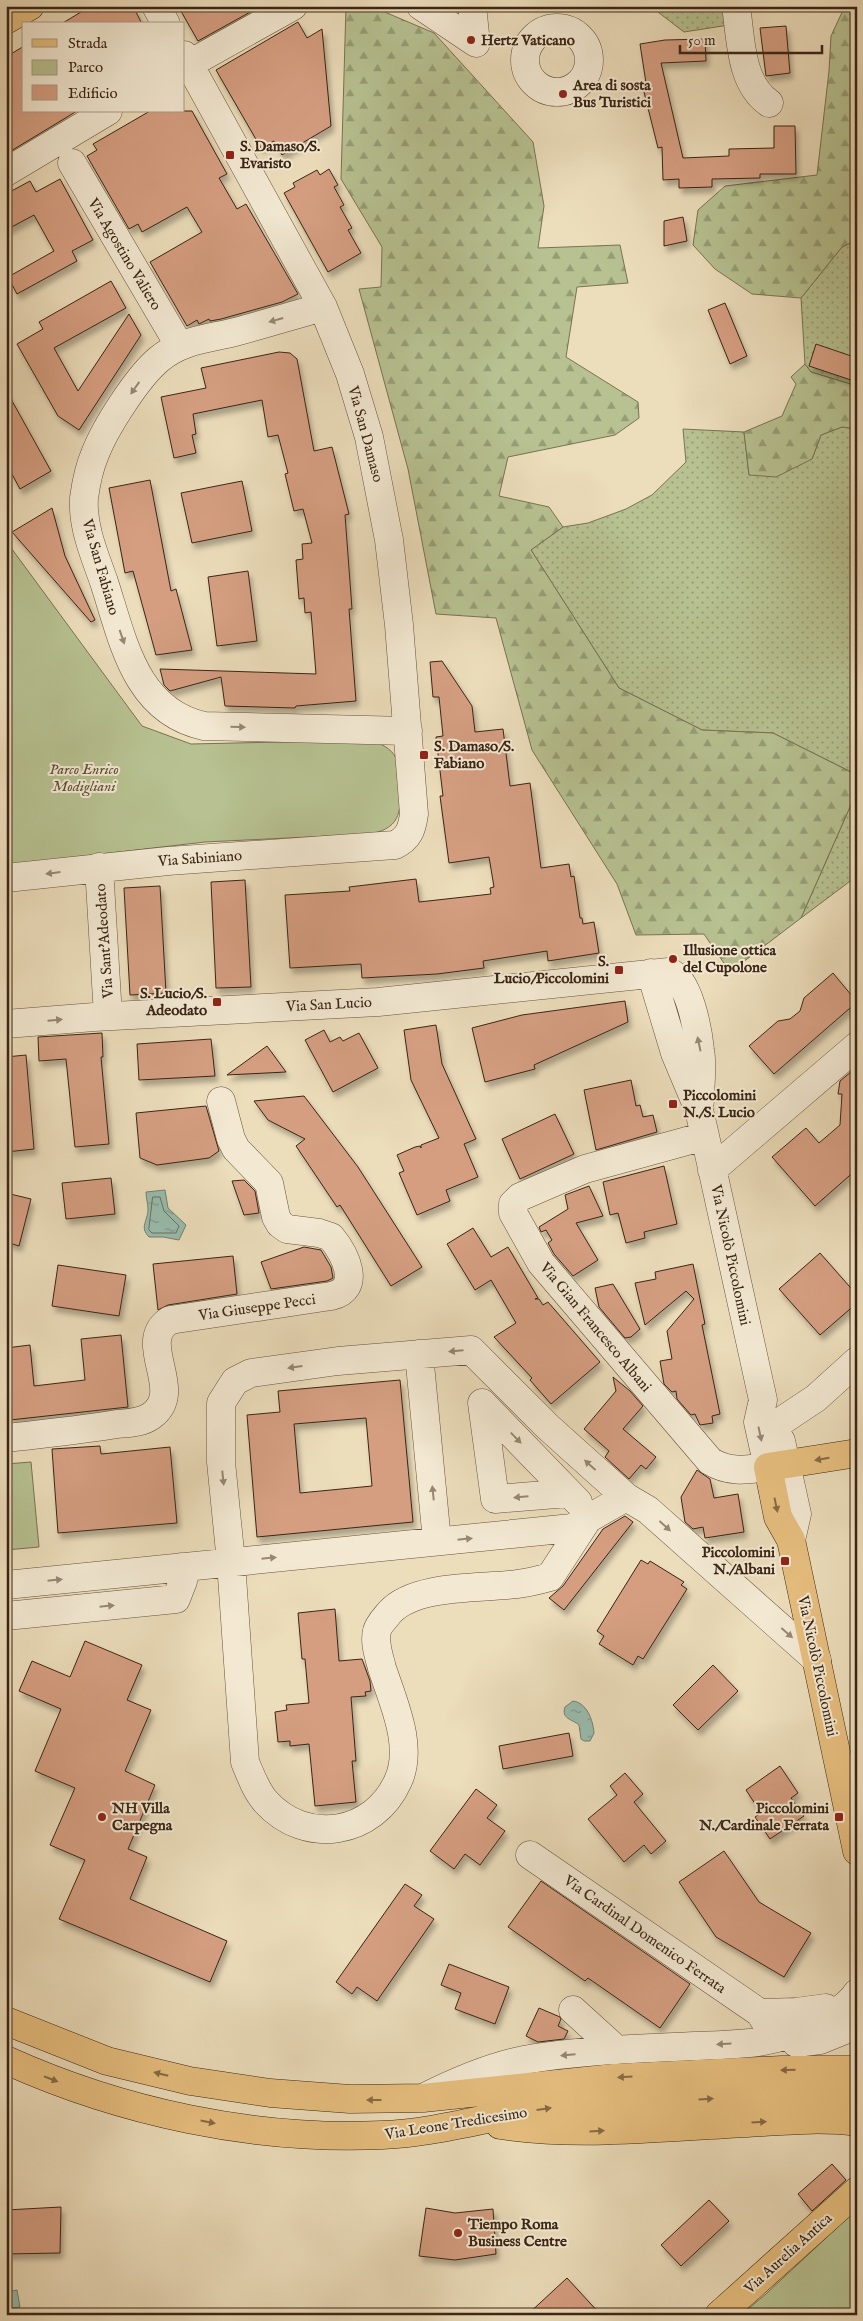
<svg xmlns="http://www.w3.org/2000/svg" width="863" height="2321" viewBox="0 0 863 2321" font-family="'IM FELL English',serif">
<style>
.grass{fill:url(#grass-dots);stroke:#787352}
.forest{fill:url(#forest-firs);stroke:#787352}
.park{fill:#b7c191;stroke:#787352}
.water{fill:url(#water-ripples);stroke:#738070}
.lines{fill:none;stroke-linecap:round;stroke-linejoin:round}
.shore{stroke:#6a7061;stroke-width:1}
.building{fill:#d59e81;stroke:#3a2514;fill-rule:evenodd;filter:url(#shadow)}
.minor-casing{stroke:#66533e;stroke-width:29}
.major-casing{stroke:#3a2514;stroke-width:29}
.minor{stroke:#f3e9d3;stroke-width:28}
.major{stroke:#e6be7e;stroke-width:28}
.oneway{fill:#968774}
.oneway2{fill:#876a44}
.poi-dot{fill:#8f2418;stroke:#f3e9d3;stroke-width:2}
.labels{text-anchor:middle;stroke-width:4;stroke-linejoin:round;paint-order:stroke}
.poi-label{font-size:15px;font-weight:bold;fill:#3a2514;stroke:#f3e9d3;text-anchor:start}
.street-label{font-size:15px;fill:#3a2514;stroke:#f3e9d3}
.park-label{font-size:15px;font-style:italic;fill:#594c33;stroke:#f3e9d3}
</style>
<defs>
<pattern id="grass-dots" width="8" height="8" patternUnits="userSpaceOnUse" patternTransform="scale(1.25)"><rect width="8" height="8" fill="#b7c191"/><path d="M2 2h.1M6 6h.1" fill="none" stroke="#969d75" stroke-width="1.8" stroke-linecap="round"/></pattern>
<pattern id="forest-firs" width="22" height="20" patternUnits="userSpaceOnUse" patternTransform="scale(1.25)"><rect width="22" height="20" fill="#b7c191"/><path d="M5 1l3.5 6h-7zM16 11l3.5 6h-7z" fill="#969d75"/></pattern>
<pattern id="water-ripples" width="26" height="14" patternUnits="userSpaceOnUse" patternTransform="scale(1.25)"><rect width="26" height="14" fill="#99bcae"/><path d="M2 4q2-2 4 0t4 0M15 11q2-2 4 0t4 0" fill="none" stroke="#7e998c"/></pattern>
<filter id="shadow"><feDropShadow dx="3" dy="5.5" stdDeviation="2.5" flood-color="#0004"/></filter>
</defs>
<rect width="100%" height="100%" fill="#ecddbb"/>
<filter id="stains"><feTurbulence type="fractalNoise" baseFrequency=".004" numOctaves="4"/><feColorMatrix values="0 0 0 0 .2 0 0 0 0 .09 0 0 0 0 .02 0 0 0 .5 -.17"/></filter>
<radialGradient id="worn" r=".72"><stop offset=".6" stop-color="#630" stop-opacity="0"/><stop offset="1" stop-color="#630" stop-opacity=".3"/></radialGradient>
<path class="grass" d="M650 6H727L729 25 684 32Z
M857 240V386L811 372 805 364 801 298 842 247Z
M842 427 857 429V775L773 733 702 730 619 688 531 550 563 527 588 523 626 509 652 495 686 462 683 429 744 432 749 475 812 459 821 435Z
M857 791V876L801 918Z"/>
<path class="forest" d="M346 6 373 7 434 33 533 142 544 206 538 248 620 245 628 283 577 287 566 357 638 402 639 418 615 435 508 457 499 496 549 507 563 527 531 550 619 688 702 730 773 733 857 775V791L801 918 730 972 704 934 636 935 617 884 532 750 496 618 436 614 408 469 359 289 381 287 382 247 341 179Z
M845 6H857V240L842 247 801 298 752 294 715 269 693 245 698 210 725 186 817 175 829 71 831 36Z
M805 364 811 372 857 386V429L842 427 821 435 812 459 776 477 749 475 744 432 782 416 796 384 791 377Z"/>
<path class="park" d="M6 541 142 726 191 744 371 740C381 744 391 748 396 758 399 764 398 774 399 781 401 809 403 827 371 834L205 842 6 865Z
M31 1462 39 1547 6 1550V1464Z
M857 2209V2315H741L767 2293Z"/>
<path class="water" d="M165 1190 168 1208 186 1225 179 1240 163 1237H149C139 1227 148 1221 148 1209 148 1204 146 1198 146 1192Z
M573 1701C587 1703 593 1720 594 1733L590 1741H584L581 1739 579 1725C572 1719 561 1719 565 1707Z
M17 2290 20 2307 6 2309V2292Z"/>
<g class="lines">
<path class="shore" d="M153 1197H160L164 1211 179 1226 176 1233H152L149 1230Z"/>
</g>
<path class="building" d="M91 6H133L142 24H61Z
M178 6H261L198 41Z
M298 22 307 38 322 29 331 126 282 155 274 141 261 148 216 70Z
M786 26 790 73 766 76 760 28Z
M705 39 706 61 661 63 683 158 729 156V149L774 148V126H795L796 174H760V178L712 179V187L679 188V179L663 180 662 147 658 148 642 84 646 83 640 44 665 40Z
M24 46V111H77L6 154V57Z
M150 111H192L227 174 219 178 237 209 246 204 298 294 282 302 221 319 210 321 209 319 199 324 197 320 187 326 150 262 202 232 187 207 142 232 138 224 129 229 87 156 97 150 93 144Z
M329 169 338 185 334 187 344 205 340 207 352 228 348 230 361 253 328 272 284 193 295 187 293 183 317 170 320 175Z
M60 179 93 240 72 251 77 261 17 294 8 277 54 251 34 215 6 230V194L30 181 36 192Z
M683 217 687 241 664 246V221Z
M111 281 126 308 54 348 78 391 129 314 141 335 79 430 58 416 17 344 43 329 39 322Z
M725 303 747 356 730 364 708 310Z
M816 344 857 358V382L809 366Z
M279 352 290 353 297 359 314 451 332 447 349 514 345 515 352 609H349L356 701 296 706 295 708 225 706 221 677 170 691 164 685 160 669 316 674 311 612 305 613 304 598 299 599 296 560 303 559 302 544 312 543 303 509 294 511 285 474 288 473 278 435 268 437 262 400 193 414 196 434 192 435 196 453 174 458 161 397 206 388 201 368Z
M6 390 51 471 20 489 6 463Z
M150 480 171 591 176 589 192 650 156 655 133 571 125 573 109 488Z
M242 481 252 531 192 543 181 493Z
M52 508 65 556 95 620 91 622 12 532Z
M248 571 257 641 217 646 208 577Z
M442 661 472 706 475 732 503 729 510 786 530 783 541 868 569 864 571 877 574 876 580 918H582L583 924 594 922 599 953 548 961 547 951 483 961 484 968 437 974 362 978 361 964 290 968 285 895 350 891 349 887 416 879 419 902 491 894 490 888 494 887 489 857 449 863 440 796H443L436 737 443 736 439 697H433L430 662Z
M245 880 251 987 216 988 211 882Z
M160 886 166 993 130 995 124 888Z
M833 973 857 1002 774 1074 749 1046 778 1021 790 1019 800 1011 804 998Z
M625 1001 628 1022 534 1065 535 1069 485 1082 472 1028 522 1015Z
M436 1025 442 1064 476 1139 464 1144 478 1177 446 1190 450 1201 417 1215 399 1173 404 1171 397 1155 415 1147 420 1146 421 1148V1145L439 1138 411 1080 404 1030Z
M324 1030 330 1042 340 1037 343 1041 359 1033 378 1068 333 1092 305 1040Z
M102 1033 103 1057H101L109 1144 75 1147 66 1059 39 1061 38 1037Z
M211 1039 215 1076 139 1080 137 1044Z
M267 1046 286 1072 227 1075Z
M26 1055 34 1149 6 1152V1057Z
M857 1067V1169L815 1206 772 1157 806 1128 819 1143 840 1125 842 1094H838L840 1081Z
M631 1080 636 1106 640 1105 643 1117 653 1115 657 1132 596 1150 584 1090Z
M304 1096 358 1167 422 1267 391 1286 340 1205 337 1207 296 1146 305 1139 268 1120 254 1101Z
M206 1106 219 1151 209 1158 157 1165 140 1158 136 1113Z
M555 1114 574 1154 520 1179 502 1139Z
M664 1166 677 1224 644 1232 645 1238 626 1243 618 1213 610 1215 603 1182Z
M111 1178 115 1214 66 1219 62 1183Z
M244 1180 255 1191 259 1213 244 1215 232 1181Z
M589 1186 603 1216 576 1223 598 1260 573 1276 554 1254 548 1243 552 1240 546 1230 541 1232 539 1227 568 1209 565 1195Z
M6 1193 31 1199 19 1246 6 1242Z
M473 1228 491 1257 508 1247 538 1298 535 1299H539L543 1305 548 1302 600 1362 551 1404 530 1380 532 1378 494 1337 516 1323 491 1280 475 1290 447 1244Z
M304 1247 321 1250 331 1267 333 1278 327 1281 271 1289 261 1262Z
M820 1253 857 1295V1303L820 1335 779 1289Z
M233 1256 237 1294 168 1305 158 1310 153 1264Z
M693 1264 705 1324 702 1325 720 1414 712 1416 713 1423 700 1425 695 1414 691 1415 677 1399 676 1391 672 1392 664 1384 660 1361 672 1359 667 1331 694 1299 686 1291 645 1325 635 1283 656 1279 655 1272Z
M58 1265 126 1275 119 1316 52 1306Z
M613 1284 640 1329 631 1337 625 1338 599 1307 595 1288Z
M121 1335 128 1407 10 1420 6 1387V1348L30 1345 34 1386 85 1380 81 1339Z
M613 1377 630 1391 643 1406 623 1429 656 1457 646 1469 641 1465 629 1479 605 1457 609 1451 584 1429 616 1391Z
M400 1380 413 1522 257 1537 247 1415 280 1412 278 1391ZM366 1418 372 1486 300 1493 294 1424Z
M100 1446 101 1454 170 1447 177 1523 58 1533 52 1449Z
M697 1470 710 1479 714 1498 738 1494 744 1532 705 1538 703 1527 693 1529 685 1522 681 1497Z
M625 1516 633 1522 564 1610 549 1598 563 1586 603 1529Z
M641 1560 648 1564 650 1561 684 1582 681 1585 687 1589 643 1659 638 1656 633 1665 599 1644 604 1636 597 1631Z
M335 1609 339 1661 362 1659 370 1681 371 1691 365 1692 366 1696 351 1697 356 1761H352L356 1802 315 1806 309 1744 290 1746V1741L278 1742 275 1712 287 1710 286 1705 309 1703 305 1659H302L298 1613Z
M85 1641 142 1665 127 1700 151 1710 125 1771 155 1785 128 1849 147 1857 130 1899 227 1941 210 1982 59 1919 85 1860 50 1845 75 1788 35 1771 61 1709 19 1691 32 1661 70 1677Z
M713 1665 738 1691 698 1730 673 1705Z
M569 1733 573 1756 503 1769 499 1746Z
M780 1766 798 1793 791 1798 804 1816 770 1839 755 1817 761 1813 746 1790Z
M625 1773 643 1794 634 1802 666 1841 651 1854 644 1845 624 1862 588 1819 617 1795 610 1786Z
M476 1789 497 1805 487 1818 505 1831 480 1865 465 1854 454 1869 430 1851Z
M724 1851 759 1902 811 1933 784 1977 716 1937 679 1882Z
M541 1881 690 1984 660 2028 588 1978 585 1981 508 1927Z
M405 1884 422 1895 414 1906 434 1919 377 2001 357 1987 352 1994 336 1982Z
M449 1964 509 1987 495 2024 455 2009 461 1993 441 1985Z
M539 2008 560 2017 561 2019 558 2026 568 2031 564 2039 538 2042 526 2036Z
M832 2164 846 2180 812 2211 798 2194Z
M709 2200 729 2221 681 2266 661 2245Z
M61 2207 60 2253 6 2254V2210Z
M426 2208 455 2213 493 2209 496 2254 455 2260 419 2256Z
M567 2278 601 2315H527Z"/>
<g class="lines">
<defs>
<path id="minor" d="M156 6 166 24
M421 6 476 43 472 6
M736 6C741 39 740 83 769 103
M525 60a32 32 0 1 1 64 0a32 32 0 1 1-64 0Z
M184 67 293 6
M72 163 179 345
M6 172 108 111
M323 307C294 315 265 324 235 332 207 339 181 340 158 360 137 378 105 428 95 454 89 468 86 483 84 498 82 527 95 556 104 582 123 640 135 711 204 726L408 731
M99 867 108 1016
M6 878 168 861 395 845C409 838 412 829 414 814L399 625 389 540 369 437 350 374 323 307 184 55
M651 973 675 1053 699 1110 705 1136 763 1400 758 1422 768 1467C746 1470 729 1473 710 1461L541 1263 513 1213V1204L520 1197 585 1169 705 1136
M6 1024 94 1017 378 1002 669 972C689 979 698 1030 700 1050 703 1066 700 1084 700 1101
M712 1170 857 1046
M419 1354 437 1541
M482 1403 495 1499 569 1493
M482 1403 578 1502
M777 1424 816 1398 857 1361
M6 1438C43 1434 81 1430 117 1424 129 1423 141 1423 151 1416 187 1391 134 1342 170 1320L331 1296C363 1289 345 1254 331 1237L319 1233 287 1229 280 1224 276 1217 269 1183 236 1149 231 1139 221 1101
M781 1441 797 1514 791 1540
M589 1517 550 1577C539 1580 528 1583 517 1584 481 1589 416 1584 390 1612 386 1617 378 1625 377 1631 374 1643 379 1656 382 1668 393 1702 414 1746 398 1781 374 1835 306 1846 266 1802 256 1791 251 1776 245 1762L231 1562 221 1462V1403L235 1381 251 1373 338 1361 471 1350 548 1427 626 1497 648 1510 817 1660
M6 1585 572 1528 626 1497
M6 1616 176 1599 183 1581 181 1567
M530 1855 760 2013
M573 2010 617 2050
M769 2028 760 2013 796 2012 826 2008
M796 2043 820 2040 857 2025
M425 2097C457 2081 489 2067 524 2060 580 2050 638 2049 695 2046 718 2045 741 2045 764 2041 791 2036 841 2017 857 1993"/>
<path id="major" d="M6 20 30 6
M857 1453 768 1467 778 1517 791 1540 857 1851
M6 2021 107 2061 190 2081 270 2093 350 2099 423 2098 614 2078 782 2070H857
M6 2060C121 2112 255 2141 382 2135 438 2133 493 2115 549 2108 586 2104 624 2103 662 2101 727 2098 791 2096 857 2098
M500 2125C582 2137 664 2127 747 2123 783 2121 820 2117 857 2122
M719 2315 857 2191"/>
</defs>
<use href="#minor" class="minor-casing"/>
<use href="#major" class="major-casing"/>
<use href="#minor" class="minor"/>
<use href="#major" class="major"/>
</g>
<defs><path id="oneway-solid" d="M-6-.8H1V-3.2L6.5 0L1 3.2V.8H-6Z" transform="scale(1.25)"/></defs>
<g class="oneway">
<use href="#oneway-solid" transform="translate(276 320) rotate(164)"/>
<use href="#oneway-solid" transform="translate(135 388) rotate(125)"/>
<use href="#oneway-solid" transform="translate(122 637) rotate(71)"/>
<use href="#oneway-solid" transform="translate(238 727) rotate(1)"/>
<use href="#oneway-solid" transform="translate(53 873) rotate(173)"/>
<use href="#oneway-solid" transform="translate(55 1020) rotate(-5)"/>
<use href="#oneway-solid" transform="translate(699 1044) rotate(-102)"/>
<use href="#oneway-solid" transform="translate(456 1351) rotate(175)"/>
<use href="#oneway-solid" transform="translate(295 1367) rotate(172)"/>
<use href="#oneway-solid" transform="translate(760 1434) rotate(78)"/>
<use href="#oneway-solid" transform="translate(516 1438) rotate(46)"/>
<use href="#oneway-solid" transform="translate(590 1465) rotate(-138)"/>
<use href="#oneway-solid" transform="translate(223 1478) rotate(84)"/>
<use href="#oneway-solid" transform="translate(433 1493) rotate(-96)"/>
<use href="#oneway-solid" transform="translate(521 1497) rotate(175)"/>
<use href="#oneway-solid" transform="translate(665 1526) rotate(42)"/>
<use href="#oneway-solid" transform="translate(465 1539) rotate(-6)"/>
<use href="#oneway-solid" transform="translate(269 1558) rotate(-6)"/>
<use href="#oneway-solid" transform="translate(55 1580) rotate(-6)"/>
<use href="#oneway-solid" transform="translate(107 1606) rotate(-6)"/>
<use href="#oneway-solid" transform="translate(787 1633) rotate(41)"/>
<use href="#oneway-solid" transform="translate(724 2044) rotate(177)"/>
<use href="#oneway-solid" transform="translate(568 2055) rotate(175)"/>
</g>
<g class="oneway2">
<use href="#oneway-solid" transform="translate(822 1459) rotate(170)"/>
<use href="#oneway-solid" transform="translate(776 1505) rotate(78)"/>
<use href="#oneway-solid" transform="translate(788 2070) rotate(179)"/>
<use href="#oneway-solid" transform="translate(161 2074) rotate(-166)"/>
<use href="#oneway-solid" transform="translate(625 2077) rotate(177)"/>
<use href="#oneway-solid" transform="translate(51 2079) rotate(21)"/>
<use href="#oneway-solid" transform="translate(706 2099) rotate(-3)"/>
<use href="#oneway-solid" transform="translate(374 2100) rotate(-180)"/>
<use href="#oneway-solid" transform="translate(544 2109) rotate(-8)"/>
<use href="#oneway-solid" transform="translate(208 2122) rotate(11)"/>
<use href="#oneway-solid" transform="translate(759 2122) rotate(-3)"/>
<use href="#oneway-solid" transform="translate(597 2131) rotate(-3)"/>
</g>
<g class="poi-dot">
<circle cx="471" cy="40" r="5"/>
<circle cx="563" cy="94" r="5"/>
<rect x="225" y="150" width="10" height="10" rx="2.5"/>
<rect x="419" y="750" width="10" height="10" rx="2.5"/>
<circle cx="673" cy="959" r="5"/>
<rect x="614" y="965" width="10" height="10" rx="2.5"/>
<rect x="212" y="997" width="10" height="10" rx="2.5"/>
<rect x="668" y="1099" width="10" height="10" rx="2.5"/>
<rect x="780" y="1556" width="10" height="10" rx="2.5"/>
<circle cx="102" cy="1817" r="5"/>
<rect x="834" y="1812" width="10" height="10" rx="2.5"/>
<circle cx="458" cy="2233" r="5"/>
</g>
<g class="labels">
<g class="poi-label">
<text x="481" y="45">Hertz Vaticano</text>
<text x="573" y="90">Area di sosta<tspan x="573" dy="17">Bus Turistici</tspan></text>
<text x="240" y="151">S. Damaso/S.<tspan x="240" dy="17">Evaristo</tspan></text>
<text x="434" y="751">S. Damaso/S.<tspan x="434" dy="17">Fabiano</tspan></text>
<text x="683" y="955">Illusione ottica<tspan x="683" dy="17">del Cupolone</tspan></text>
<text x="609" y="966" text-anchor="end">S.<tspan x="609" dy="17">Lucio/Piccolomini</tspan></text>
<text x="207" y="998" text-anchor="end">S. Lucio/S.<tspan x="207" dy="17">Adeodato</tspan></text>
<text x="683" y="1100">Piccolomini<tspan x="683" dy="17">N./S. Lucio</tspan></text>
<text x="775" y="1557" text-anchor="end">Piccolomini<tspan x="775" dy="17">N./Albani</tspan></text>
<text x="112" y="1813">NH Villa<tspan x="112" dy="17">Carpegna</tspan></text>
<text x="829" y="1813" text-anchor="end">Piccolomini<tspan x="829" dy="17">N./Cardinale Ferrata</tspan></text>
<text x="468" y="2229">Tiempo Roma<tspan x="468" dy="17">Business Centre</tspan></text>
</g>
<g class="street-label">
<text transform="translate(125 254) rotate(59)" y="5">Via Agostino Valiero</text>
<text transform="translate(366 434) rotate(75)" y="5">Via San Damaso</text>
<text transform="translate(101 567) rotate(74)" y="5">Via San Fabiano</text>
<text transform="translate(200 858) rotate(-4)" y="5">Via Sabiniano</text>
<text transform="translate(104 941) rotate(-94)" y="5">Via Sant'Adeodato</text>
<text transform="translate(329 1004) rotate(-3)" y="5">Via San Lucio</text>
<text transform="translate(731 1255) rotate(78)" y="5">Via Nicolò Piccolomini</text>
<text transform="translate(257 1307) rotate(-8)" y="5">Via Giuseppe Pecci</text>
<text transform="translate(596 1327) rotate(50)" y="5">Via Gian Francesco Albani</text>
<text transform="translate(818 1666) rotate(78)" y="5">Via Nicolò Piccolomini</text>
<text transform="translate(645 1934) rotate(35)" y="5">Via Cardinal Domenico Ferrata</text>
<text transform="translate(456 2123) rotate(-9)" y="5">Via Leone Tredicesimo</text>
<text transform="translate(788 2253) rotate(-42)" y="5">Via Aurelia Antica</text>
</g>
<g class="park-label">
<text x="84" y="774">Parco Enrico<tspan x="84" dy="17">Modigliani</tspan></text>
</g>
</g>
<rect width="863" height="2321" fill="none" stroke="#ecddbb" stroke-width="25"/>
<rect x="8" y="8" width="848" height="2306" fill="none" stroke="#3a2514" stroke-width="2.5"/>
<rect x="12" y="12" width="838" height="2296" fill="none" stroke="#3a2514"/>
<rect x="22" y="22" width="162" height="90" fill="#f3e9d3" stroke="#a99b87"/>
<rect x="32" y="39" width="25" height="8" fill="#e6be7e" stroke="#a99b87"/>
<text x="68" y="48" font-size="15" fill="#3a2514">Strada</text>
<rect x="32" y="60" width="25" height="15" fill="#b7c191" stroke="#a99b87"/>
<text x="68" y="72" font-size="15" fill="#3a2514">Parco</text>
<rect x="32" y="85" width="25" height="15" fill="#d59e81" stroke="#a99b87"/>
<text x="68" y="98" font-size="15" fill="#3a2514">Edificio</text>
<path d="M680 45v8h142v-8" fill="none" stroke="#3a2514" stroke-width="2.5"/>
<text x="688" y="45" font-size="15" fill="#3a2514" stroke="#f3e9d3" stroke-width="4" paint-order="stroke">50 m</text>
<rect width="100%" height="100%" filter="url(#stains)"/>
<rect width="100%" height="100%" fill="url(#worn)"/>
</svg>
